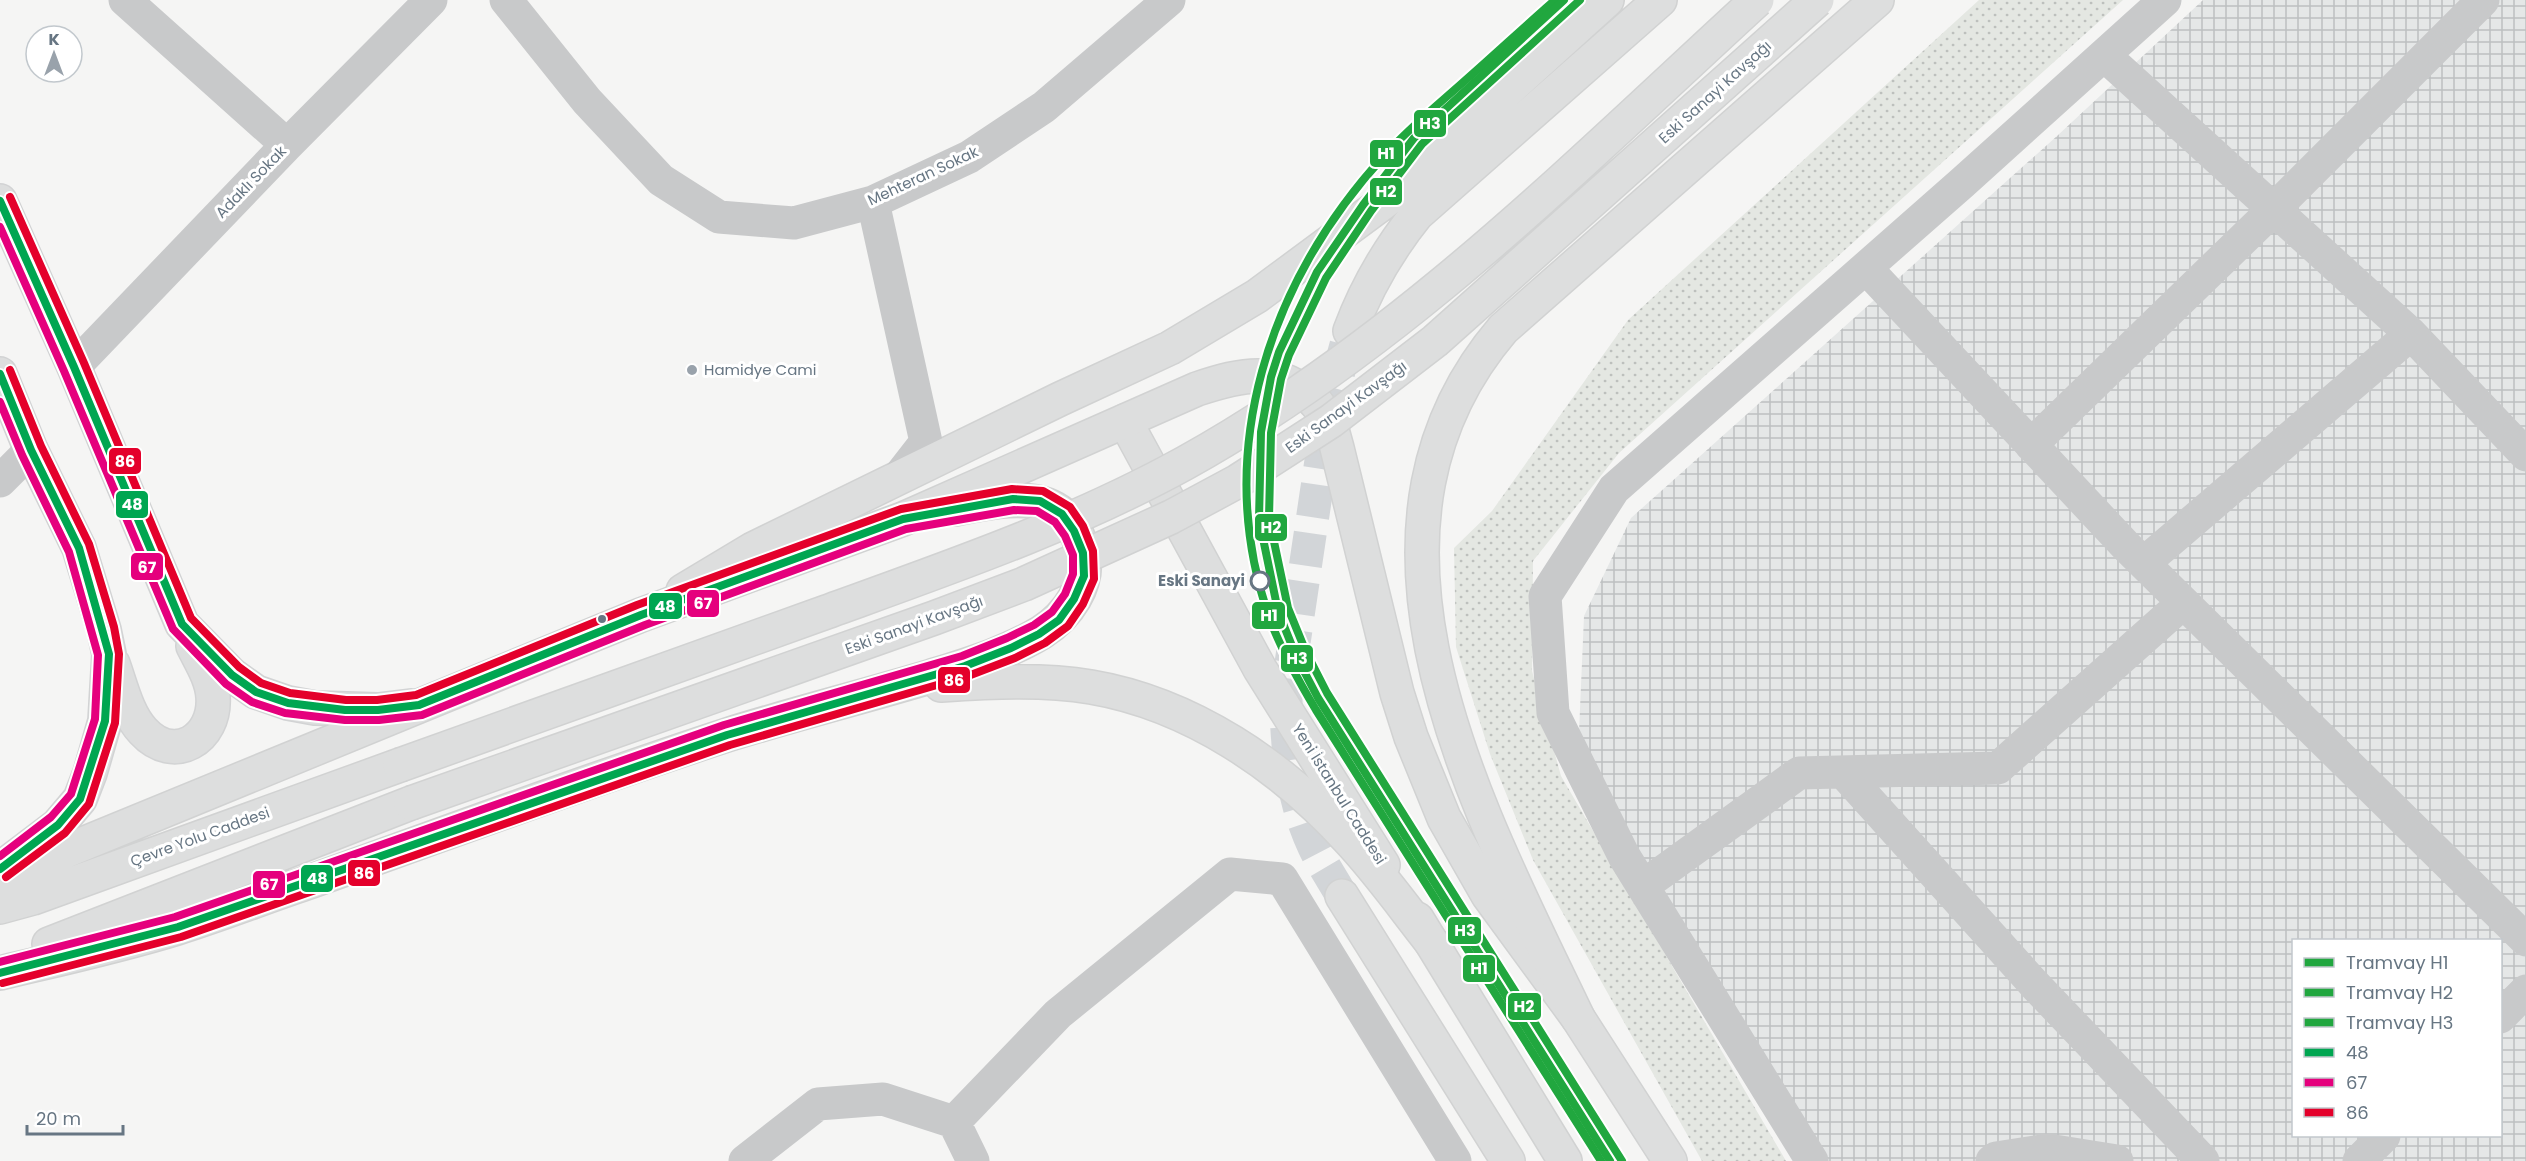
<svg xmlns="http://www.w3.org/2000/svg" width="2526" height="1161" viewBox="0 0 2526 1161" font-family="Poppins,sans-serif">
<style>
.industrial{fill:url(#industrial-grid);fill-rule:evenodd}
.grass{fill:url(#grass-dots)}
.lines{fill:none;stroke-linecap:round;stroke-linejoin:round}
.primary-tunnel{stroke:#d2d5d8;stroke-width:33;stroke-dasharray:33 16;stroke-linecap:butt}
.secondary-casing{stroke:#d2d3d4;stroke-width:36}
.primary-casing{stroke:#d1d2d2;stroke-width:36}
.highway-casing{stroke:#d1d2d2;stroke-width:36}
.street{stroke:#c8c9ca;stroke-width:33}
.secondary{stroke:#dddede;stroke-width:33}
.primary{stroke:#dddede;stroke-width:33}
.highway{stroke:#dddede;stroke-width:33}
.highway-bridge-casing{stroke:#d1d2d2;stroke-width:36;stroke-linecap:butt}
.highway-bridge{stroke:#dddede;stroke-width:33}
.bus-1-casing{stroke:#fff;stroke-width:12}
.bus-2-casing{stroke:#fff;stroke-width:12}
.bus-3-casing{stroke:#fff;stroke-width:12}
.bus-1{stroke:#00a651;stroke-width:8}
.bus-2{stroke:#e5007d;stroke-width:8}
.bus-3{stroke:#e4002b;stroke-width:8}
.tram-1-casing{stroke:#fff;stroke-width:12}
.tram-2-casing{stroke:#fff;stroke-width:12}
.tram-3-casing{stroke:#fff;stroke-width:12}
.tram-1{stroke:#21a73f;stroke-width:8}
.tram-2{stroke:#21a73f;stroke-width:8}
.tram-3{stroke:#21a73f;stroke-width:8}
.poi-dot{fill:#99a2ab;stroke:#fff;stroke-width:2}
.stop-dot{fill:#fff;stroke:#677683;stroke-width:3}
.bus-dot{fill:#677683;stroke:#fff;stroke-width:2}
.labels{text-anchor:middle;stroke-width:6;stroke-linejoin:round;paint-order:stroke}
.street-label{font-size:15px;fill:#677683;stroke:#fff}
.poi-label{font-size:15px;fill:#677683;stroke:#fff;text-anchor:start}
.stop-label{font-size:15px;font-weight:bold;fill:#677683;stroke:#fff;text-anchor:end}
.line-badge{stroke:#fff;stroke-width:2}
.badge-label{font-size:16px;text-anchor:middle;font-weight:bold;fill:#fff}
</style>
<defs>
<pattern id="industrial-grid" width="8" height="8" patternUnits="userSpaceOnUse" patternTransform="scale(1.5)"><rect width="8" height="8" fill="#e5e7e7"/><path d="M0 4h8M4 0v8" fill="none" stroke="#bdc0c1"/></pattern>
<pattern id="grass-dots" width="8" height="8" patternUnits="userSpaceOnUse" patternTransform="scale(1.5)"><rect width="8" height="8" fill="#e4e7e2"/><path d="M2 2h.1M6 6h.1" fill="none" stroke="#bdc0bd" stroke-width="1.8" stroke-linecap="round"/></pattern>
</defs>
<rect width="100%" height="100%" fill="#f5f5f4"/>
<path class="industrial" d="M2203 0H2526V1161H1795L1579 732 1584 616 1631 518 2057 136ZM2294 940H2500V1136H2294Z"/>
<path class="grass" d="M1979 0H2123L1619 453 1533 561 1532 671 1561 776 1786 1161H1702L1533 860 1490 754 1456 647 1454 548 1492 511 1628 320Z"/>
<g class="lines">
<path class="primary-tunnel" d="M1342 896C1333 880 1322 864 1314 847 1292 800 1286 748 1286 697L1323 447 1332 397 1346 345"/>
<defs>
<path id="secondary" d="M0 201 74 367 182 624 232 675 256 692 288 703 315 708 378 710 411 706
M0 374 31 450 79 548 104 630 109 654 105 721 90 773 80 799 58 825 0 869
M113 664C121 686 127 714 143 731 174 765 216 739 213 697 212 679 201 662 193 646"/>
<path id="primary" d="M1350 331C1366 288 1388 250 1417 214L1660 0
M1318 405 1331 426 1337 448 1397 693 1411 737 1444 818 1488 895 1578 1018 1670 1161
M1125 421 1260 669 1383 865
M683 591 753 549 1060 399 1170 348 1257 296 1384 202 1607 0
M1342 896 1508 1161
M1417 919 1565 1161"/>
<path id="highway" d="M941 685C990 682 1042 679 1091 687 1191 704 1282 766 1349 840 1379 872 1405 909 1432 943
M0 883 61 853 641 615 903 519 1197 389C1242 374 1282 364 1318 405
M0 907 33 898 400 765
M49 944 411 803
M0 973C59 959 119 946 177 928 222 914 267 896 312 881 450 832 588 780 727 735 794 714 862 697 929 677 967 665 1008 653 1042 632 1067 616 1090 585 1083 553 1068 484 1006 499 955 509
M1578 1018C1480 812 1326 536 1503 329L1877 0"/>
</defs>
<use href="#secondary" class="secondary-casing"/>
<use href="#primary" class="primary-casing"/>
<use href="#highway" class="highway-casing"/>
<path class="street" d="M125 0 287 145
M506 0 587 101 661 180 719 217 794 223 873 202 969 157 1044 107 1169 0
M2104 55 2411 334 2526 455
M873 202 926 442 898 478
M1866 268 2126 546 2526 940
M74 367 287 145 431 0
M2031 445 2274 209 2483 0
M0 481 31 450
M2144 563 2411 334
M1843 772 2034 984 2203 1161
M1643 886 1799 773 1998 768 2183 603
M2500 1017 2526 991
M954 1122 1058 1014 1230 874 1282 879 1455 1161
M745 1161 818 1104 883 1099 954 1122 973 1161
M1812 1161 1624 856 1553 713 1545 596 1614 489 1962 183 2165 0
M1992 1161 1996 1158 2048 1150 2117 1161
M2359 1161 2384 1136"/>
<use href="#secondary" class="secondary"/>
<use href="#primary" class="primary"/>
<use href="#highway" class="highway"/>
<defs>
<path id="highway-bridge" d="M400 765C539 715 679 665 818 615 942 570 1069 527 1185 463 1401 343 1576 166 1757 0
M411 803 934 618 1024 584 1171 517 1238 481 1331 421 1435 341 1817 0"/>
</defs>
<use href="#highway-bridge" class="highway-bridge-casing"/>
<use href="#highway-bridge" class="highway-bridge"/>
<defs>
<path id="bus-1" d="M0 201 74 367 182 624 232 675 256 692 288 703 345 710H378L419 705 641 615 903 519 1013 499 1040 501 1062 514 1074 531 1083 553 1084 576 1074 599 1059 620 1039 634 1011 648 965 666 727 735 178 927 0 973
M0 374 31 450 79 548 109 654 105 721 80 799 58 825 0 869"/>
<path id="bus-2" d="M0 227 64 371 173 629 226 684 252 702 285 713 345 720H379L422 715 645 625 906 529 1014 510 1037 511 1055 522 1065 536 1073 555V574L1065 594 1052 612 1034 625 1007 638 962 656 724 725 175 917 0 962
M0 402 22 455 69 552 98 655 95 719 71 794 51 817 0 856"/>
<path id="bus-3" d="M6 877 65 833 89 804 115 723 119 654 114 627 89 544 41 446 10 370
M3 983 181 937 730 745 968 676 1015 658 1045 643 1068 626 1083 604 1094 579 1093 551 1083 526 1070 507 1043 491 1012 489 901 509 637 605 416 695 377 700H346L290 693 261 683 239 667 191 618 84 363 10 197"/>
</defs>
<use href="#bus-1" class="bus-1-casing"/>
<use href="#bus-2" class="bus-2-casing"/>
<use href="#bus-3" class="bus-3-casing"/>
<use href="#bus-1" class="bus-1"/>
<use href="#bus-2" class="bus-2"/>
<use href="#bus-3" class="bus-3"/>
<defs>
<path id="tram-1" d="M1555 0C1523 28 1492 57 1460 85 1434 108 1407 130 1384 156 1269 281 1212 452 1269 617 1281 650 1298 680 1316 710L1601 1161"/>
<path id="tram-2" d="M1580 0 1422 144 1371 211 1326 278 1289 355 1281 379 1271 433 1269 518 1288 608 1306 652 1327 693 1622 1161"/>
<path id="tram-3" d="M1564 0 1414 138 1363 205 1317 272 1279 352 1271 377 1261 432 1259 519 1278 611 1296 656 1318 698 1610 1161"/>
</defs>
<use href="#tram-1" class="tram-1-casing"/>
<use href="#tram-2" class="tram-2-casing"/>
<use href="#tram-3" class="tram-3-casing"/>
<use href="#tram-1" class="tram-1"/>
<use href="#tram-2" class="tram-2"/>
<use href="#tram-3" class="tram-3"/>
</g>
<circle class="poi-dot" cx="692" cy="370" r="6"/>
<circle class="stop-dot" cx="1260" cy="581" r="9"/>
<circle class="bus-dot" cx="602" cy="619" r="5"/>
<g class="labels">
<g class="street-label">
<text transform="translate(1715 92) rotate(-42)" y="5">Eski Sanayi Kavşağı</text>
<text transform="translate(923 176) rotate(-25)" y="5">Mehteran Sokak</text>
<text transform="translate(251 182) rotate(-46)" y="5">Adaklı Sokak</text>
<text transform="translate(1346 407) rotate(-36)" y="5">Eski Sanayi Kavşağı</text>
<text transform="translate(914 625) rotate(-20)" y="5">Eski Sanayi Kavşağı</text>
<text transform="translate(1339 794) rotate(58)" y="5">Yeni İstanbul Caddesi</text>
<text transform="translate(200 837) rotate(-20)" y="5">Çevre Yolu Caddesi</text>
</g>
<g class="poi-label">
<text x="704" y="375">Hamidye Cami</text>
</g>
<g class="stop-label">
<text x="1245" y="586">Eski Sanayi</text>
</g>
</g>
<g class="line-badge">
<rect x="1413" y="109" width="34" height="29" rx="6" fill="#21a73f"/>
<rect x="1369" y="139" width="35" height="29" rx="6" fill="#21a73f"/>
<rect x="1369" y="177" width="34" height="29" rx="6" fill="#21a73f"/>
<rect x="108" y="447" width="34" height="28" rx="6" fill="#e4002b"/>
<rect x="115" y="490" width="34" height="29" rx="6" fill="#00a651"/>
<rect x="1254" y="513" width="34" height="29" rx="6" fill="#21a73f"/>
<rect x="130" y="552" width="34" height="29" rx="6" fill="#e5007d"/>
<rect x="686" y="589" width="34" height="29" rx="6" fill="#e5007d"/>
<rect x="648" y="592" width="35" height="28" rx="6" fill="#00a651"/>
<rect x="1251" y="601" width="35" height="29" rx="6" fill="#21a73f"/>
<rect x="1280" y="644" width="34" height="29" rx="6" fill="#21a73f"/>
<rect x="937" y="666" width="34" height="28" rx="6" fill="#e4002b"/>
<rect x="347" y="859" width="34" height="28" rx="6" fill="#e4002b"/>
<rect x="300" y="864" width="34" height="29" rx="6" fill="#00a651"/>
<rect x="252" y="870" width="34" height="29" rx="6" fill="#e5007d"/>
<rect x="1447" y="916" width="35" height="29" rx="6" fill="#21a73f"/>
<rect x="1462" y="954" width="34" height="29" rx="6" fill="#21a73f"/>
<rect x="1507" y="992" width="35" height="29" rx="6" fill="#21a73f"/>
</g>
<g class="badge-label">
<text x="1430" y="129">H3</text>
<text x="1386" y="159">H1</text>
<text x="1386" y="197">H2</text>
<text x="125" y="467">86</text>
<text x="132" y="510">48</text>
<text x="1271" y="533">H2</text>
<text x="147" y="573">67</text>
<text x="703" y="609">67</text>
<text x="665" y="612">48</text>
<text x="1269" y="621">H1</text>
<text x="1297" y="664">H3</text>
<text x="954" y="686">86</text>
<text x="364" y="879">86</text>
<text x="317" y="884">48</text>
<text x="269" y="890">67</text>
<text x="1465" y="936">H3</text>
<text x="1479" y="974">H1</text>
<text x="1524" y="1012">H2</text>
</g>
<rect x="2292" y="939" width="210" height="198" fill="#ffffff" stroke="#c2c8cd" stroke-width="1.5"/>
<rect x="2304" y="958" width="30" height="9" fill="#21a73f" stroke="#c2c8cd" stroke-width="1.5"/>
<text x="2346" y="969" font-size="18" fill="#677683">Tramvay H1</text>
<rect x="2304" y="988" width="30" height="9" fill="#21a73f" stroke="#c2c8cd" stroke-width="1.5"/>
<text x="2346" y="999" font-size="18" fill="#677683">Tramvay H2</text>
<rect x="2304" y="1018" width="30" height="9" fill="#21a73f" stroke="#c2c8cd" stroke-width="1.5"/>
<text x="2346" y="1029" font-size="18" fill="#677683">Tramvay H3</text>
<rect x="2304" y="1048" width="30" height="9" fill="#00a651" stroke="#c2c8cd" stroke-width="1.5"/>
<text x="2346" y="1059" font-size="18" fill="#677683">48</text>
<rect x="2304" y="1078" width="30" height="9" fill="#e5007d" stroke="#c2c8cd" stroke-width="1.5"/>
<text x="2346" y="1089" font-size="18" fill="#677683">67</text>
<rect x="2304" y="1108" width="30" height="9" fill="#e4002b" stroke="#c2c8cd" stroke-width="1.5"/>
<text x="2346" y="1119" font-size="18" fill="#677683">86</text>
<g transform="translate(54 54)"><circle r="28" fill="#ffffff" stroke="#c2c8cd" stroke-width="1.5"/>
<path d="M0-4.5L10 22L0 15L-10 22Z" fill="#99a2ab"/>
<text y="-9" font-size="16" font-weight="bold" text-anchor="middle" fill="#677683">K</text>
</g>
<path d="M27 1125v9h96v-9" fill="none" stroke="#677683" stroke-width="3"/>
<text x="36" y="1125" font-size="18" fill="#677683" stroke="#ffffff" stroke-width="4.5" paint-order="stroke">20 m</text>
</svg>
